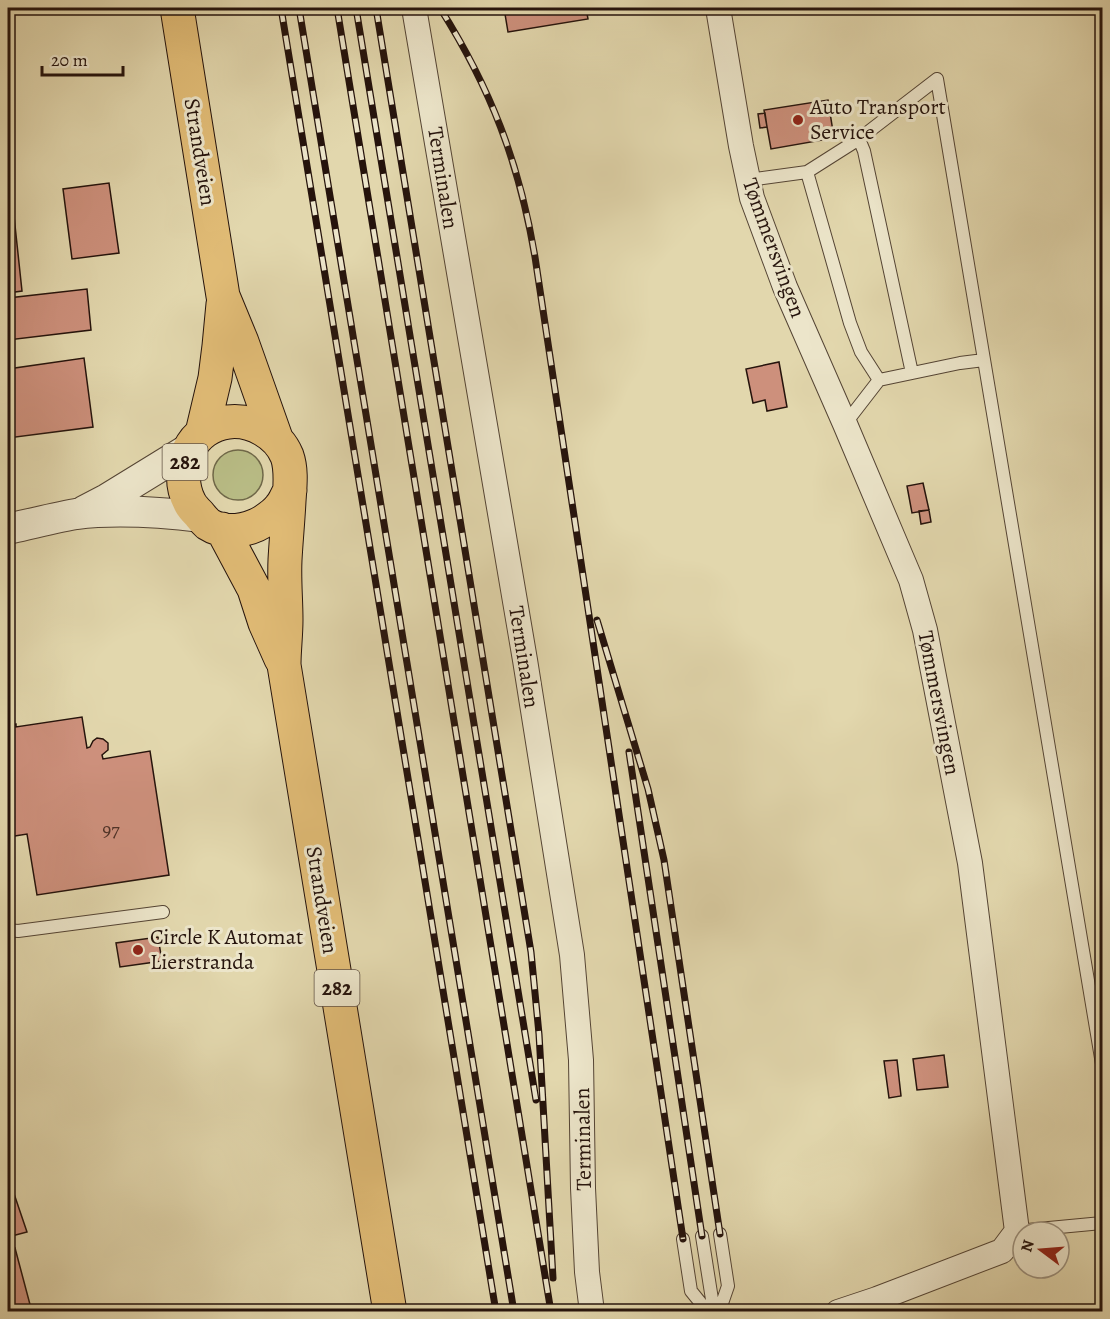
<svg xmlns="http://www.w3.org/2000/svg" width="1110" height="1319" viewBox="0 0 1110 1319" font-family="Alegreya,serif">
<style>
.green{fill:#b9bd86;stroke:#6f6849;stroke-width:1.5}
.building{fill:#cd907c;stroke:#25130c;stroke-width:1.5}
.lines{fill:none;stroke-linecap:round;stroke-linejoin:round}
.service-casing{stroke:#544434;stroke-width:14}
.minor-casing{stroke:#544434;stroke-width:26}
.tertiary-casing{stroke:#544434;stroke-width:32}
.primary-casing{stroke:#25130c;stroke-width:35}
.service{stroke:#ece5ca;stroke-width:12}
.minor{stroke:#ece5ca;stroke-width:24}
.tertiary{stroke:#ece5ca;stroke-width:30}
.primary{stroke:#e1bc76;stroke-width:33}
.rail-casing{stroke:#25130c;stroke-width:7}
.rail{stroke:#ece5ca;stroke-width:4.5;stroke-dasharray:14;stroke-linecap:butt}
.poi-dot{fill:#8f2418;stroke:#ece5ca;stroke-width:2}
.labels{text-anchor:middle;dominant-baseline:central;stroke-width:6;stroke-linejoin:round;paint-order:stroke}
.number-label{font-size:20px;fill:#4f3228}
.shield{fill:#ece5ca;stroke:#615245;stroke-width:1.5}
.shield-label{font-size:21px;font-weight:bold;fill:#25130c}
.poi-label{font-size:22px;fill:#25130c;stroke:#ece5ca;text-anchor:start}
.street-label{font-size:22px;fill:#25130c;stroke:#ece5ca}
</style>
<rect width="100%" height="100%" fill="#e2d7ad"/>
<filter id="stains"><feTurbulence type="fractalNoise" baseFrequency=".00333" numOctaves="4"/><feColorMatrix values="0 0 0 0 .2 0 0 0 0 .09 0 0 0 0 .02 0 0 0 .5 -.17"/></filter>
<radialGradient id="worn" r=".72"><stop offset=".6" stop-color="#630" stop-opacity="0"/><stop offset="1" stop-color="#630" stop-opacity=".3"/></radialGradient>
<path class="green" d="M213 475a25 25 0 1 1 50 0a25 25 0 1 1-50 0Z"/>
<path class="building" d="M504 8H586L588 19 508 32Z
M828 100 834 138 771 149 764 110Z
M765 113 767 127 760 128 758 114Z
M8 160 22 291 8 293Z
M109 183 119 253 72 259 63 189Z
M87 289 91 330 8 340V298Z
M84 358 93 427 8 438V369Z
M779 362 787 407 767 411 765 400 753 403 746 369Z
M923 483 929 510 912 513 907 486Z
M929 510 931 522 921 524 919 511Z
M82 717 87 748 90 747 93 741 97 738 103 739 108 743V750L102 755 103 759 150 751 169 875 37 895 27 834 8 837V725L16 724V727Z
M158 937 162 961 120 967 116 943Z
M944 1055 948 1087 917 1090 913 1059Z
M897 1060 901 1096 889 1098 884 1061Z
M8 1176 27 1232 8 1237Z
M15 1248 32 1312H8V1250Z"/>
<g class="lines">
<g class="service-casing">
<path id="service" d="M859 139 864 151 912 373
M807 172 850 323 861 352 879 380
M748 180 807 172 859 139 937 79 1102 1064
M845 424 879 380 960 363 984 360
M8 930 18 931 163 912
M1017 1231 1102 1223
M702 1236 714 1312
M683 1239 691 1291 708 1312
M719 1312 728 1286 720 1234"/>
</g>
<g class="minor-casing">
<path id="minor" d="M414 8 525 660 572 955 581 1060 583 1188 587 1272 592 1312
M718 8 741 146 752 198 785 287 845 424 911 580 925 630 970 863 1017 1231 1002 1251 877 1299 838 1312"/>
</g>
<g class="tertiary-casing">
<path id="tertiary" d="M84 511 107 499 190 448
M8 529C30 524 53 518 76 514 117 509 160 512 202 517"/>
</g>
<g class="primary-casing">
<path id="primary" d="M177 8 223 296 242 342 276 438
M202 433 215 378 219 346 223 304
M290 490C287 495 285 501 281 506 277 512 270 517 264 521 248 531 225 535 208 524 205 521 201 517 199 514 196 511 192 507 190 503 181 487 182 466 189 450 196 435 211 424 228 422 252 419 278 434 287 456 292 470 290 486 289 501 288 521 286 541 285 560 284 580 286 600 286 620 286 635 284 650 284 665L390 1312
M222 529 254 589 265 623 281 659"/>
</g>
<use href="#service" class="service"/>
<use href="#minor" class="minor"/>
<use href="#tertiary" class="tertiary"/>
<use href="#primary" class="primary"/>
<g class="rail-casing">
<path id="rail" d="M281 8 496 1312
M299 8 514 1312
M337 8 551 1312
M356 8 536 1100
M376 8 531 952 539 1034 553 1278
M440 8C491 89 519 162 535 257L683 1239
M597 620 648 789 664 860 720 1234
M629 752 702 1236"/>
</g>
<use href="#rail" class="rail"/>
</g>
<g class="poi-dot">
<circle cx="798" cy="120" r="6"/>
<circle cx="138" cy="950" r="6"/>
</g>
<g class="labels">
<g class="number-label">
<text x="111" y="829">97</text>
</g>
<g class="shield">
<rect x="162.5" y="444" width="45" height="36" rx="4.5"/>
<rect x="314.5" y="970" width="45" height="36" rx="4.5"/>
</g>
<g class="shield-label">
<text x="185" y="462">282</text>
<text x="337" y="988">282</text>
</g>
<g class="poi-label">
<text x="810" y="107">Auto Transport<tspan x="810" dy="25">Service</tspan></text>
<text x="150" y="937">Circle K Automat<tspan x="150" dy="25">Lierstranda</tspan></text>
</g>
<g class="street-label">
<text transform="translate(200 152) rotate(81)">Strandveien</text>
<text transform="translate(443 178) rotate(81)">Terminalen</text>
<text transform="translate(774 248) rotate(70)">Tømmersvingen</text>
<text transform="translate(524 657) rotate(81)">Terminalen</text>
<text transform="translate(939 703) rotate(79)">Tømmersvingen</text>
<text transform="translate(322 900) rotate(81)">Strandveien</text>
<text transform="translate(583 1139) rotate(-91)">Terminalen</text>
</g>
</g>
<rect width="1110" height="1319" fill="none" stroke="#e2d7ad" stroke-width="30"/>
<rect x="9" y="9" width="1092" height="1301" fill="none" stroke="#25130c" stroke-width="3"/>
<rect x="15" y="15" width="1080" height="1289" fill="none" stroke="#25130c" stroke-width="1.5"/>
<g transform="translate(1041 1250) rotate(286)"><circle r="28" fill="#ece5ca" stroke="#9c917e" stroke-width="1.5"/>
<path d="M0-4.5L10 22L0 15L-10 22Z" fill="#8f2418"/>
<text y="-9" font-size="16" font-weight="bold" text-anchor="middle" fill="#25130c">N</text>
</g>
<path d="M42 66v9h81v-9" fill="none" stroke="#25130c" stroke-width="3"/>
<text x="51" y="66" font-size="18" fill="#25130c" stroke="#ece5ca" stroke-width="4.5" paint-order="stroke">20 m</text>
<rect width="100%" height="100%" filter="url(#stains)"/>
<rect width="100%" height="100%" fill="url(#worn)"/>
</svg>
